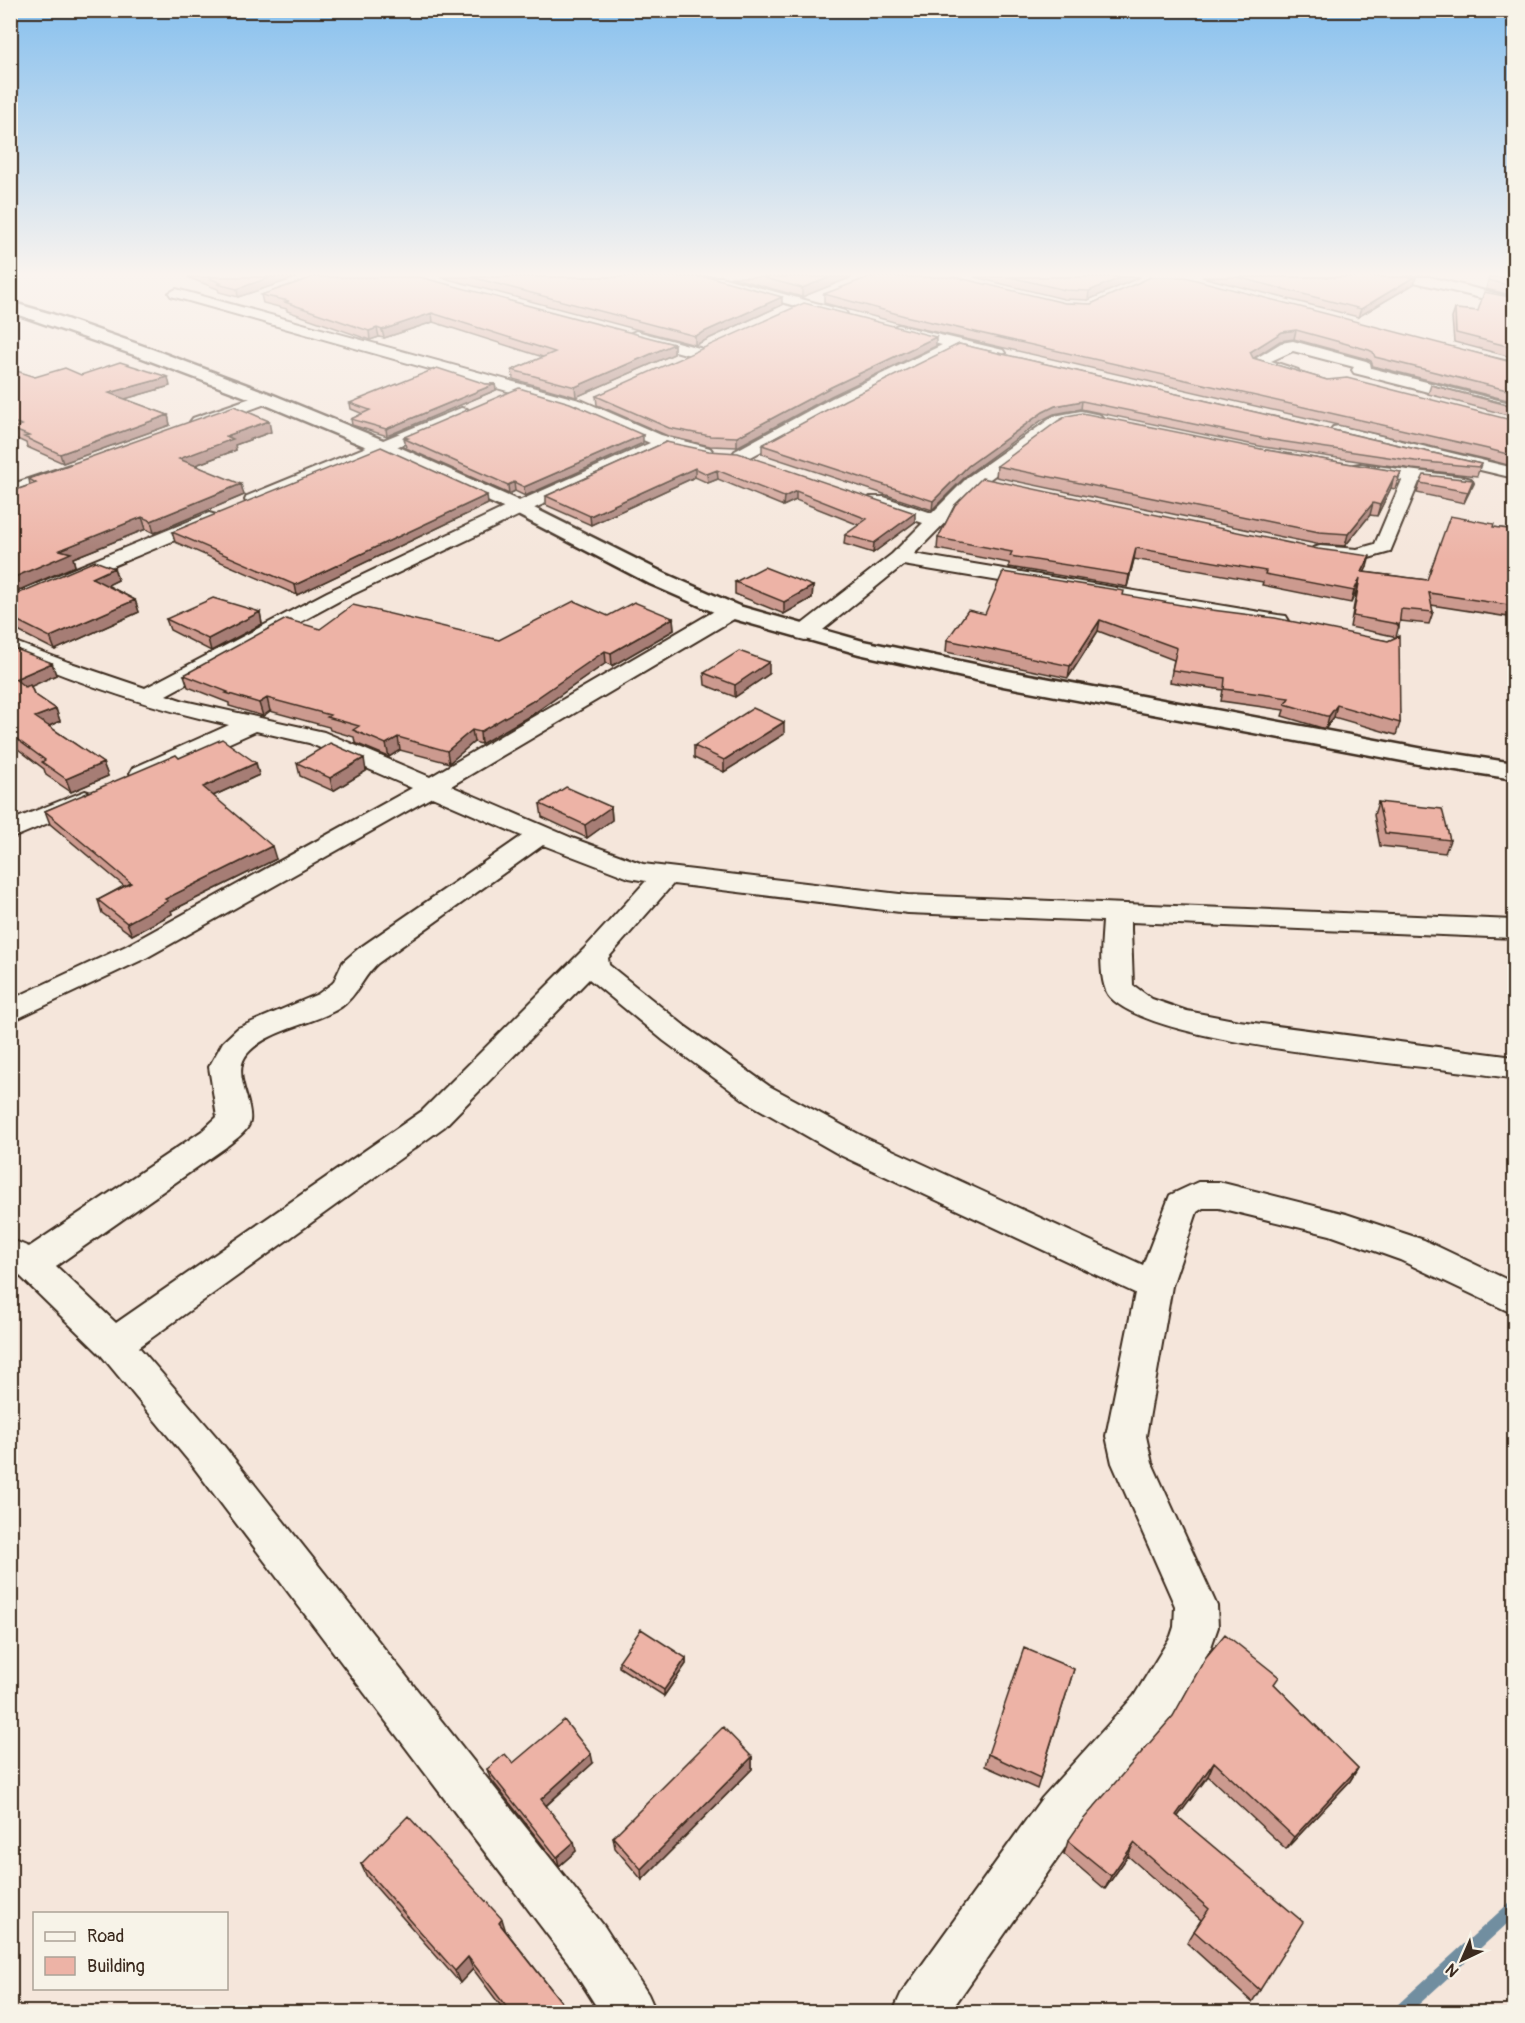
<svg xmlns="http://www.w3.org/2000/svg" width="1525" height="2023" viewBox="0 0 1525 2023" font-family="Pangolin,sans-serif">
<style>
.lines{fill:none;stroke-linecap:round;stroke-linejoin:round}
.stream{stroke:#718ea0;stroke-width:14}
.street-casing{stroke:#3b2a1e;stroke-width:4}
.secondary-casing{stroke:#3b2a1e;stroke-width:5}
.street{fill:#f7f3e8;fill-rule:evenodd}
.secondary{fill:#f7f3e8;fill-rule:evenodd}
.wall{fill:#cc9a8f;stroke:#3b2a1e;stroke-width:1.5}
.shaded-wall{fill:#a67d74;stroke:#3b2a1e;stroke-width:1.5}
.building{fill:#edb3a6;stroke:#3b2a1e;stroke-width:1.5}
</style>
<rect width="100%" height="100%" fill="#f5e6db"/>
<filter id="ink" filterUnits="userSpaceOnUse"><feTurbulence type="fractalNoise" baseFrequency=".0167" numOctaves="2"/><feDisplacementMap in="SourceGraphic" scale="12" xChannelSelector="R" yChannelSelector="G"/><feConvolveMatrix kernelMatrix="1 2 1 2 8 2 1 2 1" color-interpolation-filters="sRGB"/></filter>
<g filter="url(#ink)">
<g class="lines">
<path class="stream" d="M1400 2012 1514 1908"/>
<g class="street-casing">
<path id="street" d="M698 277H721L845 311 847 314 840 318 700 280Z
M1404 277H1429L1514 298V306L1406 280Z
M176 289 583 401 661 435 710 448 713 452 710 456 704 457 667 448 526 512 341 600 166 695 184 701 324 732 430 777 723 606 731 605 739 606 742 611 739 616 451 786 572 838 643 864 908 895 1514 920V938L1131 922V930L1133 985 1152 999 1187 1011 1239 1021 1514 1057V1079C1433 1064 1158 1049 1110 997 1097 983 1102 939 1103 921L908 913 673 884 608 958 609 965 686 1027 769 1086 864 1137 1143 1265 1170 1195 1198 1182H1219L1346 1214 1424 1240 1514 1283V1314L1400 1260 1330 1235 1219 1208H1203L1197 1212 1172 1286 1146 1436 1152 1463 1217 1606 1218 1627 1211 1647 1166 1728 1076 1832 950 2012H893L901 1994 1042 1798 1134 1696 1171 1636 1174 1627 1175 1606 1112 1463 1106 1436 1135 1293 840 1155 747 1102 664 1041 589 979 444 1127 139 1347 220 1441 604 1926 648 1994 656 2012H600L568 1962 192 1465 101 1355 18 1274 10 1270V1239L29 1247 202 1131 217 1117 209 1067 223 1042 238 1028 318 994 333 983 343 962 358 949 522 836 432 797 146 958 10 1022V1000L126 946 412 788 309 743 256 731 151 778 142 780 133 778 130 773 133 768 229 725C154 709 81 684 10 654V640L68 662 145 688 327 592 512 504 650 443 571 409 171 296 169 293ZM543 845 629 878 646 881 584 949 422 1111 116 1323 56 1266 226 1147C233 1141 249 1131 250 1121 253 1100 231 1074 247 1054 268 1029 314 1025 341 1007 358 995 363 976 378 963Z
M898 325 1003 350 1005 353 997 358 959 349 844 406 747 459H735L732 455 735 451 832 398 942 345 893 333 890 330 893 327Z
M636 331 703 349 705 352 697 357 631 339 628 336 631 333Z
M1293 341 1366 361 1370 363 1371 368 1514 404V414L1354 373 1352 370 1354 367 1293 351 1271 361 1298 370 1300 373 1298 376 1292 378 1252 365 1250 362 1281 343Z
M265 393 273 398 271 402 205 426H193L190 422 193 418Z
M461 408 467 409 469 413 467 417 261 504H247L245 500 247 496Z
M1081 411 1100 415 1103 419 1100 423 1094 424 1081 421 1065 424 983 484 914 554 1278 615 1286 616 1289 621 1286 626 1278 627 903 565 813 638 805 640 797 638 794 633 797 628 892 554 923 523 870 505 868 501 870 497H884L932 513 969 476 1054 416Z
M1339 426 1514 468V478L1333 435 1330 431 1333 427Z
M1360 464 1464 477 1471 479 1473 483 1471 487 1464 489 1419 482 1390 552 1358 561 1313 556 1310 552 1313 548 1320 546 1357 549 1375 544 1402 480 1354 473 1351 469 1354 465Z
M70 465 76 466 79 470 76 474 10 497V485Z
M209 513 216 515 219 519 216 523 10 609V595Z
M85 791 94 794 98 799 94 804 10 839V821Z"/>
</g>
<g class="secondary-casing">
<path id="secondary" d="M10 302 52 314 152 349 271 394 388 442 526 504 666 574 739 606 863 641 1003 670 1424 749 1514 763V779L1424 765 1003 686 859 654 723 616 650 584 512 512 374 450 259 402 140 357 10 312Z"/>
</g>
<use href="#street" class="street"/>
<use href="#secondary" class="secondary"/>
</g>
<path class="wall" d="M187 277H298L238 297 219 292 218 289Z
M314 277 674 344V354L576 397 513 379 512 370 543 357 433 322 384 338 379 337 370 340 287 311V309L263 303 261 295Z
M440 277H711L782 305 695 345Z
M730 277H852L802 297Z
M974 277H1140L1088 300 1064 299Z
M1151 277 1515 362V402L1373 366 1371 361 1367 359 1294 339 1280 341 1253 358 1327 380 1515 421V467L1485 459 905 325 824 303V294L1091 304Z
M1202 277H1416L1414 284 1358 317Z
M1489 277H1515V296L1486 289Z
M1515 298V358L1454 342 1452 318 1455 309 1478 311Z
M959 344 1481 464 1477 476 1412 469 1264 447 1081 409 1054 414 1042 420 968 474 932 510 762 454V445Z
M936 346 831 396 737 447 710 446 670 437 597 405 596 396Z
M10 369 35 377 81 375 170 386 124 399 168 415 170 425 63 463 27 447 26 443 15 438 13 430 10 429Z
M486 384H495L496 390 387 436 352 425 351 419 363 414 351 409 350 403Z
M1431 385 1515 406V417L1428 394Z
M271 432 235 445 236 450 196 465 244 495 154 533 146 529 73 558 75 566 10 594V492L30 485 29 479Z
M404 437 643 443 525 496 515 491 509 494 406 448Z
M666 442 915 522 873 553 844 544 845 535 859 525 796 500 783 506 718 479 708 483 695 477 591 525 546 505V496Z
M1266 450 1401 472 1395 489 1391 488 1377 516 1370 515 1345 546 1316 544 996 477 997 466Z
M1473 480 1464 503 1417 493 1420 483Z
M488 504 297 595 175 542 172 532Z
M955 505 1367 567 1364 572 1427 580 1493 527 1515 530V618L1431 605 1433 612 1429 624 1400 621 1396 637 1400 723 1396 735 1334 717 1326 728H1322L1282 716 1284 710 1221 701 1223 690 1170 682 1174 660 1098 631 1068 678 946 652 947 640 985 614 1124 596 1388 641 1395 638 1393 636 1350 627 1357 589 1351 603 1262 585 1263 582 1134 559 1127 587 1009 567V563L937 549 938 538Z
M114 568 118 580 107 585 135 600 139 612 55 650 10 627V597Z
M735 582 813 586 812 598 784 614 735 594Z
M260 612 262 624 211 651 170 630 166 619Z
M608 616 673 618 674 630 612 666 606 663 533 714 481 744 474 742 449 763 400 750 389 757 355 743 354 737 330 730 329 727 270 711 263 716 229 706V703L188 687 184 675 320 629 499 640Z
M10 651 52 663 56 675 31 686 34 694 56 709 60 721 49 726 103 763 108 776 71 792 46 775 44 769 10 743Z
M704 673 769 674 735 697 705 685Z
M784 734 724 772 694 758V746Z
M179 758 256 763 259 775 213 796 276 859 171 911 172 914 132 935 102 913 98 900 124 886 50 824 45 811Z
M297 763 366 771 333 791 300 776Z
M1378 802 1450 840 1445 853 1380 846 1374 815Z
M540 804 611 807 612 820 587 838 542 817Z
M686 1658V1664L664 1696 619 1667V1661Z
M1074 1669 1037 1789 985 1766 988 1754Z
M1275 1685 1358 1768 1350 1781 1286 1849 1208 1776 1178 1816 1260 1990 1252 2002 1187 1943 1201 1920 1128 1856 1105 1889 1064 1854 1068 1841Z
M752 1757V1769L642 1880 615 1848 613 1837Z
M513 1763H593L546 1806 576 1851 559 1866 490 1778 487 1769Z
M361 1864 506 1931 570 2013H506L473 1969 460 1983 367 1877Z"/>
<path class="shaded-wall" d="M271 277H298L238 297 237 289Z
M831 277H852L802 297V288Z
M1122 277H1140L1088 300 1089 291Z
M1414 277H1416L1414 284 1358 317 1361 309Z
M782 297V305L695 345V336Z
M432 313 433 322 384 338 382 330Z
M377 328 379 337 370 340 369 331Z
M1296 330 1294 339 1280 341 1248 362 1250 352 1282 332Z
M936 337V346L831 396 737 447V437L831 387Z
M674 344V354L576 397 575 387Z
M168 377 170 386 111 403 109 393Z
M495 384 496 390 387 436 386 429Z
M1082 401 1081 409 1054 414 1042 420 968 474 932 510 933 501 968 466 1043 412 1055 406Z
M168 415 170 425 63 463 60 454Z
M269 421 271 432 235 445 236 450 182 470 179 459 226 436Z
M643 435V443L525 496 524 487Z
M695 468V477L591 525 590 516Z
M717 470 718 479 708 483 707 474Z
M1394 477 1391 488 1377 516 1380 505Z
M1473 480 1470 491 1464 503 1468 492Z
M514 482 515 491 509 494 508 485Z
M241 484 244 495 154 533 151 521Z
M796 491V500L783 506 784 497Z
M487 495 488 504 297 595 295 585Z
M1373 503 1370 515 1345 546 1348 534Z
M915 513V522L873 553 874 543Z
M142 517 146 529 73 558 75 566 10 594V579L60 550Z
M1136 548 1134 559 1127 587 1129 575Z
M1370 556 1367 567 1359 583 1362 572Z
M114 568 118 580 96 591 92 578Z
M1360 578 1357 589 1351 603 1354 591Z
M813 586 812 598 784 614V602Z
M135 600 139 612 55 650 50 637Z
M260 612 262 624 211 651 208 639Z
M673 618 674 630 612 666 611 653Z
M1100 620 1098 631 1068 678 1070 666Z
M605 651 606 663 533 714 481 744 480 732Z
M769 662V674L735 697V685Z
M52 663 56 675 19 692 15 679Z
M267 698 270 711 263 716 259 703Z
M1337 705 1334 717 1326 728 1329 716Z
M56 709 60 721 40 730 35 717Z
M784 722V734L724 772V760Z
M472 730 474 742 449 763 447 751Z
M398 737 400 750 389 757 386 744Z
M364 758 366 771 333 791 330 778Z
M103 763 108 776 71 792 66 779Z
M256 763 259 775 206 799 203 787Z
M611 807 612 820 587 838 585 825Z
M272 846 276 859 171 911 172 914 132 935 127 923 165 899Z
M686 1658V1664L664 1696V1690Z
M591 1754 593 1763 543 1808 541 1799Z
M752 1757V1769L642 1880 641 1869Z
M1214 1762 1208 1776 1170 1827 1176 1815Z
M1358 1768 1350 1781 1286 1849 1294 1837Z
M574 1842 576 1851 559 1866 557 1857Z
M1134 1843 1128 1856 1105 1889 1111 1876Z
M502 1919 506 1932 499 1923Z
M468 1957 473 1969 460 1983 455 1971Z"/>
<path class="building" d="M207 277H271L237 289 217 284 221 283Z
M314 277H420L674 344 575 387 512 370 555 352 432 313 382 330 377 328 369 331 285 302 289 301 261 295Z
M471 277H711L782 297 695 336Z
M761 277H831L802 288Z
M869 277H955L1065 303 1091 304 1151 277H1185L1515 363V392L1375 357 1373 352 1369 350 1296 330 1282 332 1250 352 1253 358 1327 380 1347 378 1515 421V456L1488 449 905 316 824 294Z
M1010 277H1122L1089 291 1065 290Z
M1237 277H1414L1361 309Z
M1489 277H1515V287L1488 280Z
M1484 292 1515 298V348L1456 333 1455 309 1478 311Z
M804 303 936 337 831 387 737 437 710 436 669 428 596 396Z
M959 344 1481 464 1479 467 1415 461 1266 439 1082 401 1055 406 1043 412 968 466 933 501 762 445 845 400Z
M120 362 168 377 109 393 168 415 60 454 24 437 29 436 12 429 22 425 10 421V369L35 377 65 368 81 375Z
M437 368 486 384H495L386 429 351 419 370 410 350 403Z
M1431 385 1515 406V407Z
M519 388 570 403 643 435 524 487 514 482 508 485 405 439 408 438 404 437Z
M234 406 269 421 226 436 233 439 179 459 241 484 151 521 142 517 60 550 71 553 10 579V492L36 483 29 479Z
M1082 413 1266 450 1401 472 1398 478 1394 477 1380 505 1373 503 1348 534 1319 532 997 466 1058 421 1067 416Z
M666 442 709 451 738 453 915 513 874 543 845 535 867 519 796 491 784 497 717 470 707 474 695 468 590 516 546 496Z
M381 447 487 495 295 585 172 532Z
M1424 475 1473 480 1468 492 1420 483Z
M982 478 1318 549 1370 556 1362 572 1427 580 1450 516 1494 524 1493 527 1515 530V606L1429 593 1433 612 1401 609 1399 627 1397 624 1353 616 1360 578 1354 591 1265 574 1266 571 1136 548 1129 575 1010 556 1012 552 938 538 955 505Z
M95 561 114 568 92 578 135 600 50 637 10 617V597Z
M764 567 813 586 784 602 735 582Z
M1003 572 1124 591 1123 595 1204 609 1275 618 1388 641 1399 636 1400 723 1337 705 1329 716H1326L1285 704 1289 698 1224 689 1225 678 1172 670 1177 648 1100 620 1070 666 947 640 968 610 985 614Z
M213 598 260 612 208 639 166 619Z
M574 601 608 616 634 602 673 618 611 653 605 651 531 702 480 732 472 730 447 751 398 737 386 744 353 730 359 726 327 717 330 715 267 698 259 703 226 693 228 692 184 675 286 619 320 629 353 605 499 640Z
M16 649 52 663 15 679 25 687 30 685 34 694 56 709 35 717 103 763 66 779 42 762 45 760 10 734V651Z
M739 651 769 662 735 685 704 673Z
M753 708 784 722 724 760 694 746Z
M222 739 256 763 203 787 272 846 165 899 168 901 127 923 98 900 131 883 45 811 176 755 179 758Z
M330 743 364 758 330 778 297 763Z
M566 787 611 807 585 825 540 804Z
M1378 802 1442 809 1450 840 1385 833Z
M641 1629 686 1658 664 1690 619 1661Z
M1225 1634 1279 1677 1274 1684 1358 1768 1294 1837 1214 1762 1176 1815 1303 1922 1260 1990 1194 1931 1209 1909 1134 1843 1111 1876 1068 1841 1082 1821 1173 1716 1206 1657Z
M1024 1648 1074 1669 1040 1778 988 1754Z
M564 1720 591 1754 541 1799 574 1842 557 1857 487 1769 505 1754 513 1763Z
M723 1727 752 1757 641 1869 613 1837Z
M408 1816 502 1919 499 1923 570 2013H511L468 1957 455 1971 361 1864Z"/>
</g>
<linearGradient id="sky" x2="0" y2="1"><stop stop-color="#87c0ee"/><stop offset="0.49" stop-color="#faf4ef"/><stop offset="1" stop-color="#faf4ef" stop-opacity="0"/></linearGradient>
<rect width="1525" height="560" fill="url(#sky)"/>
<rect width="1525" height="2023" fill="none" stroke="#f7f3e8" stroke-width="36"/>
<rect x="18" y="18" width="1489" height="1987" fill="none" stroke="#3b2a1e" stroke-width="2" filter="url(#ink)"/>
<rect x="33" y="1912" width="195" height="78" fill="#f7f3e8" stroke="#aca397" stroke-width="1.5"/>
<rect x="45" y="1932" width="30" height="9" fill="#f7f3e8" stroke="#aca397" stroke-width="1.5"/>
<text x="87" y="1942" font-size="18" fill="#3b2a1e">Road</text>
<rect x="45" y="1957" width="30" height="18" fill="#edb3a6" stroke="#aca397" stroke-width="1.5"/>
<text x="87" y="1972" font-size="18" fill="#3b2a1e">Building</text>
<g transform="translate(1462 1960) rotate(224)" stroke="#f7f3e8" stroke-width="4.5" paint-order="stroke">
<path d="M0-4.5L10 22L0 15L-10 22Z" fill="#3b2a1e"/>
<text y="-9" font-size="16" font-weight="bold" text-anchor="middle" fill="#3b2a1e">N</text>
</g>
</svg>
